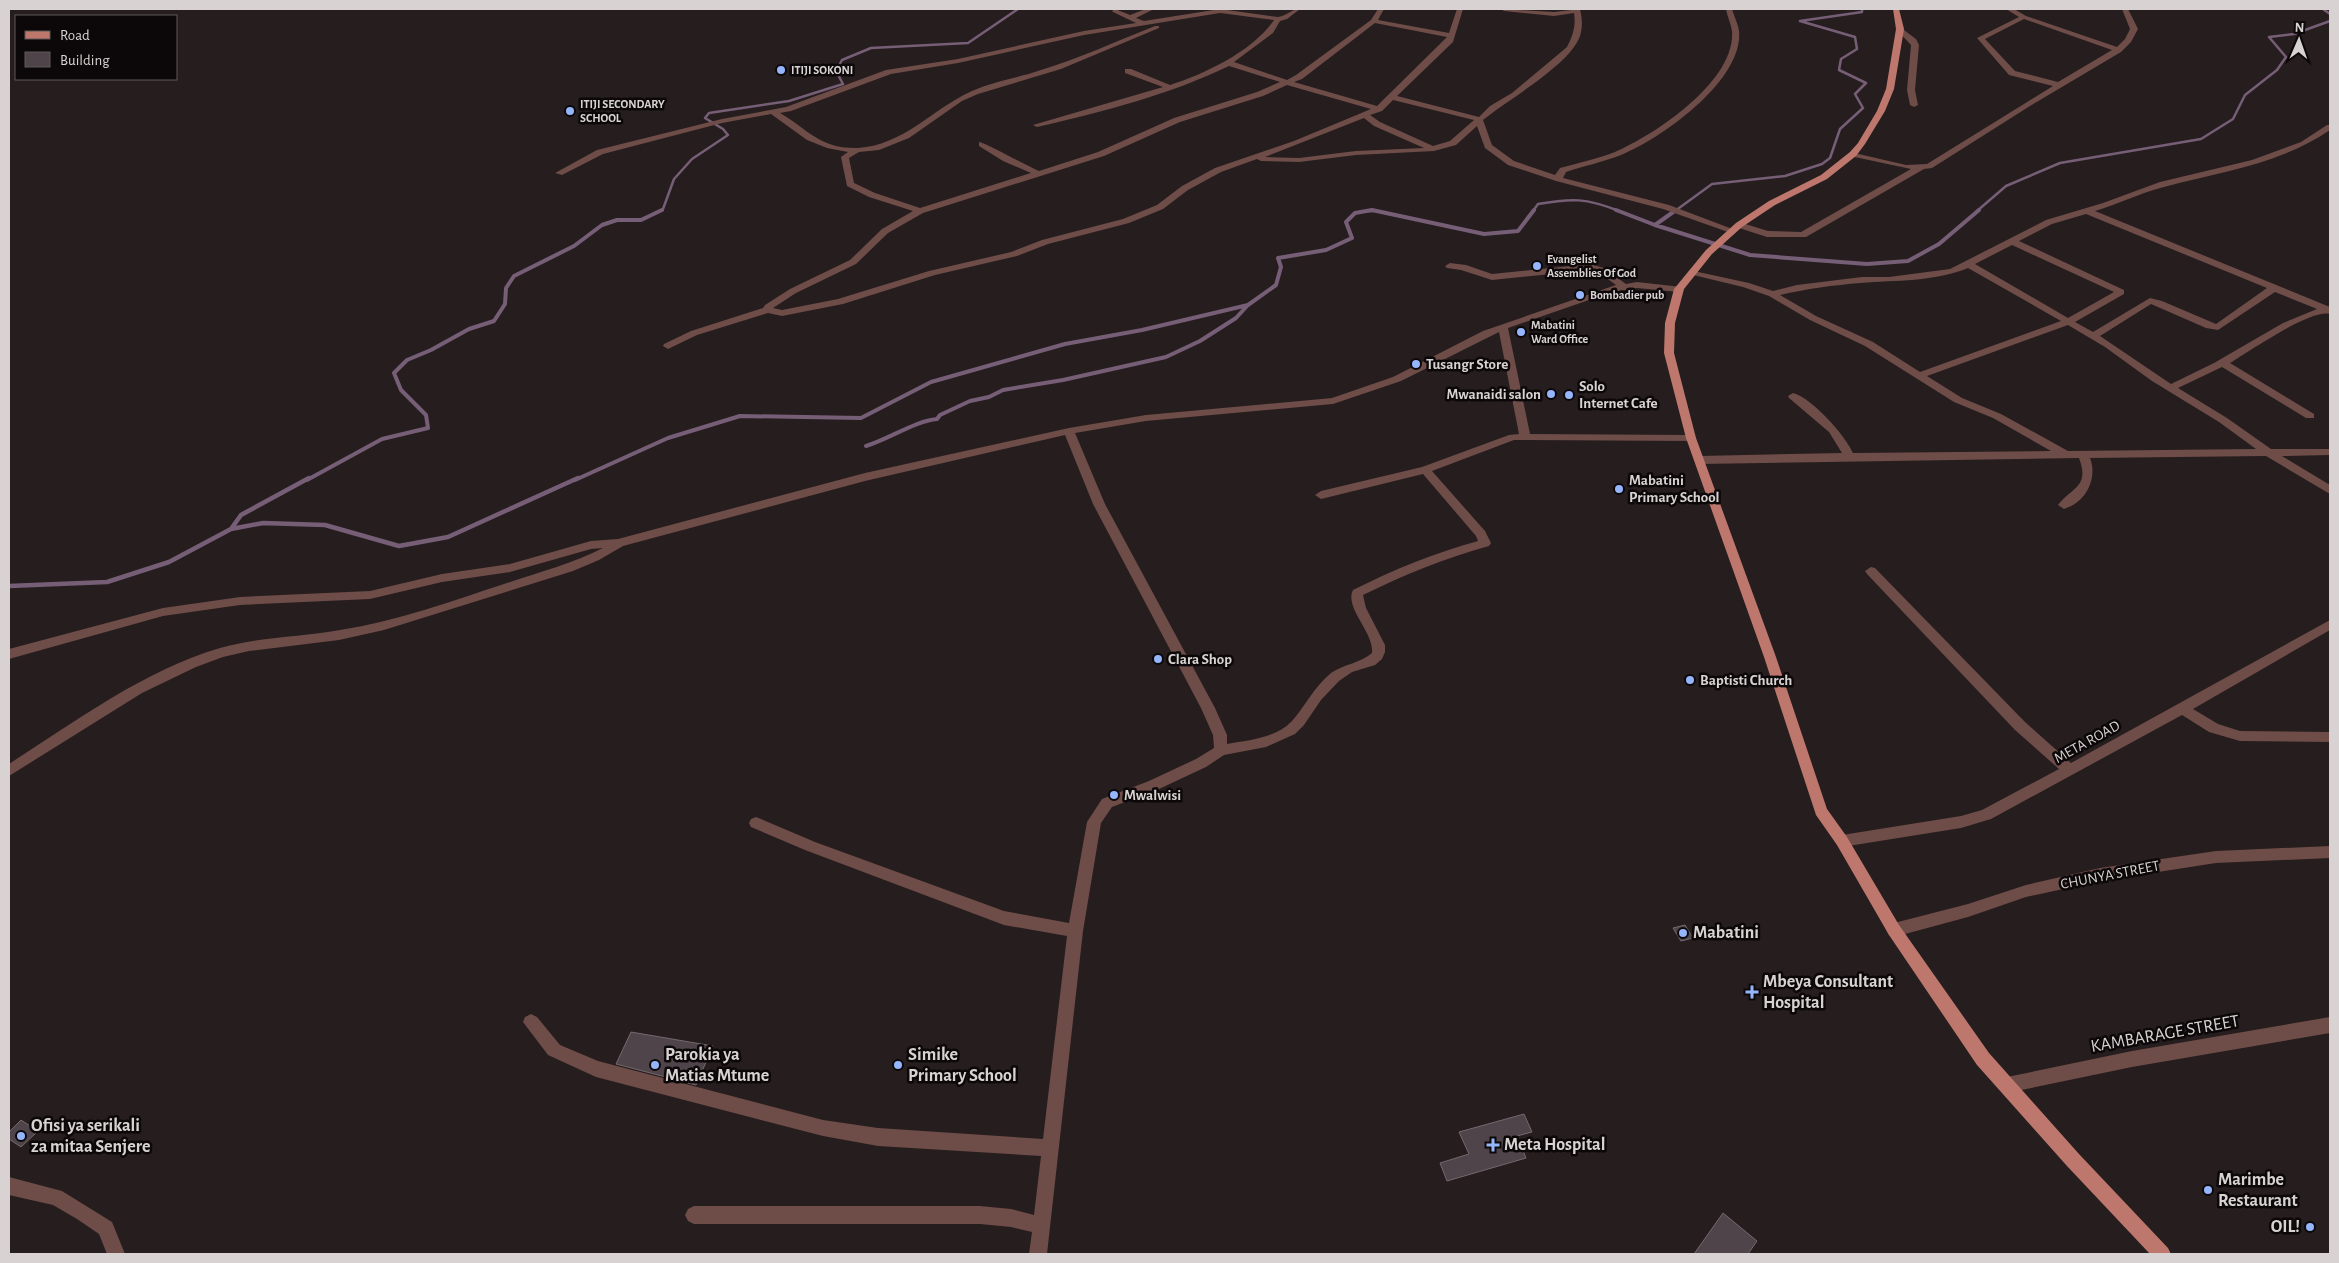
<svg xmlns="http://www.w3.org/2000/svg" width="2339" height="1263" viewBox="0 0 2339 1263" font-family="'Alegreya Sans',sans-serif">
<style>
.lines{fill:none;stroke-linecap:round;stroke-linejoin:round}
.stream-far2{stroke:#765e76;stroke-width:2.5}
.stream-far1{stroke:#765e76;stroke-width:4}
.stream{stroke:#765e76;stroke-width:4.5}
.building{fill:#4e4449;stroke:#74696e}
.minor{fill:#6e4c47;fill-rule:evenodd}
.major{fill:#bd776d;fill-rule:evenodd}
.poi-dot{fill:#95b6fd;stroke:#0c0809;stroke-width:2}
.labels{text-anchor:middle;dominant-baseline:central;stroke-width:5;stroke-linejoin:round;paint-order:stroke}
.far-poi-label{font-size:12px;font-weight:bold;fill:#d8d2d2;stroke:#0c0809;text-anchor:start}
.poi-label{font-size:15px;font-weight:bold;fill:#d8d2d2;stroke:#0c0809;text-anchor:start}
.street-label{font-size:15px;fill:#d8d2d2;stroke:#0c0809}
.near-poi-label{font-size:18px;font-weight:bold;fill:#d8d2d2;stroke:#0c0809;text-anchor:start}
.near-street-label{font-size:18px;fill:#d8d2d2;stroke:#0c0809}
</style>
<rect width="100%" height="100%" fill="#261d1e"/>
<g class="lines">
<path class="stream-far2" d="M2323 9 2330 14
M659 211 663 209 674 179 692 159 728 135 723 129 705 118 709 113 789 101 843 84 836 71 842 60 871 48 968 43 1018 9
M1367 211H1376
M1533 211 1538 204C1572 198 1586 198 1619 211
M1675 211 1712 184 1785 176 1822 164 1830 158 1840 129 1863 108 1855 94 1866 83 1839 70 1841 59 1857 49 1855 37 1800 21 1862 12V9
M1977 211 2006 186 2060 163 2201 139 2233 119 2245 95 2277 70 2286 57 2269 37 2294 34 2330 21"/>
<path class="stream-far1" d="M1616 210 1655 225 1750 255 1867 264 1908 261 1939 244 1979 210
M1655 225 1676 210
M866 446C889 439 915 421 937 419L940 415 970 401 989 397 1003 390 1063 380 1166 357 1200 341 1236 318 1247 306
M307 480 382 439 428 428 426 415 401 390 394 373 407 360 431 350 469 329 494 321 505 304 506 288 514 276 574 246 602 225 617 220H641L662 210
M575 480 668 438 740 416 861 418 931 382 1065 344 1142 330 1248 305 1276 285 1281 267 1278 258 1326 250 1352 238 1346 222 1355 213 1372 210 1484 234 1518 231 1534 210"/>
<path class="stream" d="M231 529 241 515 309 478
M9 586 107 582 169 562 231 529 263 523 325 525 399 546 448 537 578 478"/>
</g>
<path class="building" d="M1685 925 1693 938 1681 941 1673 928Z
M631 1032 713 1046 696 1085 616 1064Z
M1524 1114 1532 1132 1517 1136 1526 1158 1447 1181 1440 1163 1469 1154 1459 1132Z
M21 1120 38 1131 21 1147 9 1139V1132Z
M1723 1213 1757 1241 1748 1254H1694Z"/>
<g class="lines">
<path class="minor" d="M1115 9 1130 15 1146 9H1154L1136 18 1144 21 1220 9 1278 17C1287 16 1291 9 1300 9L1287 19 1280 21 1273 33 1234 62 1287 80 1296 75 1371 20 1378 9H1384L1378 20 1449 33 1457 9H1463L1453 42 1397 96 1479 117 1490 106 1512 93 1567 47C1573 35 1576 26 1574 13L1554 16 1504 11 1501 9 1554 12 1580 9C1582 18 1583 26 1580 36 1570 65 1507 100 1483 120L1492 145 1514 161 1555 175 1560 168C1578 163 1597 159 1615 152 1655 135 1736 81 1732 31 1731 24 1727 16 1726 9H1732C1734 16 1738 24 1739 31 1744 80 1661 139 1621 155 1603 162 1584 166 1566 172L1563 178 1669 205 1735 230 1728 232 1663 209 1556 181 1508 165 1485 148 1477 126 1456 145 1434 151 1356 155 1299 162 1261 161 1257 159 1221 172 1188 190 1163 209 1129 223 1048 244 1017 256 935 275 843 304 782 316 768 313 697 335 668 349 663 346 664 344 691 331 763 308 765 305 790 289 850 260 882 229 913 211 869 197 847 186 841 157 848 152 827 148 807 140 771 114 722 123 603 154 562 175 555 173 597 150 722 119 786 107 886 70 958 59 1084 31 1136 23 1113 12 1112 11ZM1220 13 1274 20C1253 51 1205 74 1170 85L1131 69H1125V73L1163 87 1033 125 1037 127C1102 112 1169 95 1229 66L1280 82 1257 92 1174 118 1098 152 1039 171C1029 167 984 142 979 142V146L1003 161 1031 173 920 208 875 193 854 183 849 158 859 152 879 150 909 138 962 101 978 94 1061 69 1159 28V26H1155C1117 41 1080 58 1041 70 1018 78 994 81 972 91 932 109 904 145 858 148 819 149 808 129 780 113L791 111 891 74 958 63 1084 35ZM1375 23 1447 37 1377 106 1294 82 1302 79ZM1287 85 1371 109 1294 141 1215 168 1182 186 1157 205 1123 219 1042 240 1011 252 929 271 838 299 782 310 773 308 796 293 856 264 888 233 923 213 1104 156 1180 122 1263 96ZM1393 100 1474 120 1450 141 1433 146 1380 122 1370 115 1382 111ZM1364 118 1374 126 1424 148 1356 151 1299 158 1265 157Z
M2006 9H2014L2026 16 2117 47 2125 39 2130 29 2122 9H2128L2138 29 2131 42 2121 52 2030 106 1932 168 1924 169 1806 237H1767L1736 227V223L1739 222 1768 231 1801 232 1911 169 1850 156V152L1906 165 1927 164 2053 86 2009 75 1977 38 2019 17ZM2024 19 2112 50 2058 82 2015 71 1985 39Z
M1900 27 1916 39 1919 45 1915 90 1918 105 1914 107 1910 105 1907 90 1911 45 1896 29Z
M2327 125H2330V130C2278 165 2223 171 2164 187 2140 193 2118 204 2095 211L2330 307V314C2310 309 2250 351 2230 363L2314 414V418H2306L2222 367 2178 388 2227 418 2271 449H2330V455L2282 456 2330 485V494L2266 456 2090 458C2098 478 2086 503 2064 509L2058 505C2072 487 2090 487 2079 458L1699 464 1694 460 1699 456 1842 453 1829 432 1789 398 1788 396 1793 393C1812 398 1845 435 1853 453L2051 451 1993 418 1954 402 1865 346 1810 320 1769 296 1743 287 1689 274V270L1749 283 1773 291 1797 285 1862 277H1889L1950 269 2046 220 2103 203 2160 182 2252 160 2301 142ZM2086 214 2267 288 2216 324 2162 301 2150 298 2093 332 2075 322 2124 294V290L2019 241 2052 224ZM2012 245 2114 292 2068 318 1975 264ZM1968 268 2061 321 1920 372 1873 342 1816 316 1780 295C1806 289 1834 285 1861 283 1896 280 1934 282 1968 268ZM2275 292 2317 309 2283 323 2214 363 2171 384 2100 336 2151 304 2206 328 2218 330ZM2068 325 2105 347 2152 381 2219 422 2256 449 2068 451 2001 414 1962 398 1927 376Z
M1450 263 1466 265 1492 274 1590 264 1604 268 1626 284 1637 282 1682 287 1684 289 1679 292 1637 288 1612 292 1508 328 1530 434 1691 435 1696 438 1691 441 1514 440 1432 471 1485 531 1491 543 1489 546C1445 558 1404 575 1363 595L1366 608 1385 645V652L1382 659 1375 665 1352 672 1339 681 1321 700 1304 725 1295 734 1266 747 1224 755 1206 767 1159 789 1112 807 1101 823 1083 931 1047 1254H1029L1032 1232 1011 1227 980 1224H694L688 1221 685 1215 688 1209 694 1206H980L1011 1209 1034 1215 1041 1156 878 1146 823 1136 596 1077 548 1055 523 1022 525 1017 531 1014 537 1017 560 1045 598 1061 823 1120 878 1128 1043 1139 1067 936 1004 925 805 850 751 827 749 823 751 819 756 817 761 819 815 842 1004 911 1069 923 1087 822 1102 799 1149 781 1196 759 1214 748 1213 735 1201 708 1093 504 1065 435 865 481 623 546 599 560 573 571 384 630 339 640 249 651 223 657 196 667 142 693 9 776V764C76 721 143 671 220 648 259 637 300 637 340 630 397 621 452 601 507 583 539 572 572 564 603 548L591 549 510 572 442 582 370 599 240 605 163 616 9 659V649L163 608 240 597 370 591 442 574 510 564 591 541 618 539 865 473 1069 428 1146 415 1332 398 1393 377 1483 331 1616 285 1598 272 1590 270 1492 280 1461 270 1447 268 1445 266ZM1499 332 1519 434 1509 435 1422 467 1321 491 1315 495 1321 499 1423 474 1476 536 1478 541C1434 553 1393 570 1353 590 1344 608 1374 632 1372 653 1361 663 1344 664 1331 673 1314 687 1306 705 1292 721 1276 738 1249 740 1227 744V735L1215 708 1105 504 1075 433 1146 421 1333 404 1401 381Z
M1871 567 1875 568 2025 722 2071 763 2330 620V630L2193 709 2218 724 2240 731 2330 732V742L2240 741 2209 732 2182 715 1991 819 1961 828 1842 847 1837 845 1835 841 1837 837 1842 835 1961 816 1982 810 2059 769 2015 730 1867 574 1865 571Z
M2330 846V858L2216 863 2100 881 2026 897 1968 917 1894 937 1889 935 1886 930 1889 925 1894 923 1968 904 2026 885 2100 868 2216 851Z
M2330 1017V1033L2132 1067 2007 1093 2001 1091 1999 1085 2001 1079 2007 1077 2132 1051Z
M9 1177 62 1191 112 1222 125 1254H107L99 1234 77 1219 53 1205 9 1195Z"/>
<path class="major" d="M1893 9H1899L1904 29 1894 89 1885 111 1865 144 1856 156 1827 179 1775 205 1742 227 1712 254 1684 289 1675 323 1674 353 1696 438 1776 657 1827 809 1847 837 1899 925 1989 1053 2079 1154 2168 1248 2171 1254H2150L2067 1166 1977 1065 1889 935 1837 845 1816 815 1764 657 1686 438 1664 353 1665 323 1674 289 1706 250 1736 223 1769 201 1821 175 1850 152 1858 143 1877 111 1886 89 1896 29Z"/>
</g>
<g class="poi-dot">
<circle cx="781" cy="70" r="5"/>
<circle cx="570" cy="111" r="5"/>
<circle cx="1537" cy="266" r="5"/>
<circle cx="1580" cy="295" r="5"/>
<circle cx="1521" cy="332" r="5"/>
<circle cx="1416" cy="364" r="5"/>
<circle cx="1551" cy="394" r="5"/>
<circle cx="1569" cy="395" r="5"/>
<circle cx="1619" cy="489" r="5"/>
<circle cx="1158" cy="659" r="5"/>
<circle cx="1690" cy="680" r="5"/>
<circle cx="1114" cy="795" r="5"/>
<circle cx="1683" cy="933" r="5"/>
<path d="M1749.5 984.5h5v5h5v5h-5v5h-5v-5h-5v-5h5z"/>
<circle cx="655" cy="1065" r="5"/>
<circle cx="898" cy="1065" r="5"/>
<circle cx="21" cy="1136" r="5"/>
<path d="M1490.5 1137.5h5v5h5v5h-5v5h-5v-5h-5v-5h5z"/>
<circle cx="2208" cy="1190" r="5"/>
<circle cx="2310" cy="1227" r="5"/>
</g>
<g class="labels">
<g class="far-poi-label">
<text x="791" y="70">ITIJI SOKONI</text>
<text x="580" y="104">ITIJI SECONDARY<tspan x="580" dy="14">SCHOOL</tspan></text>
<text x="1547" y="259">Evangelist<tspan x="1547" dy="14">Assemblies Of God</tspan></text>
<text x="1590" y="295">Bombadier pub</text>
<text x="1531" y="325">Mabatini<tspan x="1531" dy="14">Ward Office</tspan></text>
</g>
<g class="poi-label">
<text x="1426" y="364">Tusangr Store</text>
<text x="1579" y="386">Solo<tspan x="1579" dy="17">Internet Cafe</tspan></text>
<text x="1541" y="394" text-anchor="end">Mwanaidi salon</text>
<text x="1629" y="480">Mabatini<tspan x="1629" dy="17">Primary School</tspan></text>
<text x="1168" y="659">Clara Shop</text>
<text x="1700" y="680">Baptisti Church</text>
<text x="1124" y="795">Mwalwisi</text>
</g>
<g class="street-label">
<text transform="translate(2087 742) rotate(-29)">META ROAD</text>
<text transform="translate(2110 875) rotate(-11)">CHUNYA STREET</text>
</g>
<g class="near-poi-label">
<text x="1693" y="933">Mabatini</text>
<text x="1763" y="982">Mbeya Consultant<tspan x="1763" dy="21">Hospital</tspan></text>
<text x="665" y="1055">Parokia ya<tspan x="665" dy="21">Matias Mtume</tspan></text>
<text x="908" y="1055">Simike<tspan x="908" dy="21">Primary School</tspan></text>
<text x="31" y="1126">Ofisi ya serikali<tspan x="31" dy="21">za mitaa Senjere</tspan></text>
<text x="1504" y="1145">Meta Hospital</text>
<text x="2218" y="1180">Marimbe<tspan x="2218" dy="21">Restaurant</tspan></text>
<text x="2300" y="1227" text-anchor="end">OIL!</text>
</g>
<g class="near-street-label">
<text transform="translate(2165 1034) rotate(-10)">KAMBARAGE STREET</text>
</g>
</g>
<rect width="2339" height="1263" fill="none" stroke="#d8d2d2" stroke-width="20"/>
<rect x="15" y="15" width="162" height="65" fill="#0c0809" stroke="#5e5959"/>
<rect x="25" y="31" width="25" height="8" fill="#bd776d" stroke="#5e5959"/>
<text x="60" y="40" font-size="15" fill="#d8d2d2">Road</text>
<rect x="25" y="52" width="25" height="15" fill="#4e4449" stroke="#5e5959"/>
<text x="60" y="65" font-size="15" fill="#d8d2d2">Building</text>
<g transform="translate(2299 40) rotate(2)" stroke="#0c0809" stroke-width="4" paint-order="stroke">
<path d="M0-4L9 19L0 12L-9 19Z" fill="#d8d2d2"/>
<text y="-8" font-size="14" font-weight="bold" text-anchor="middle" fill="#d8d2d2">N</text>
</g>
</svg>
